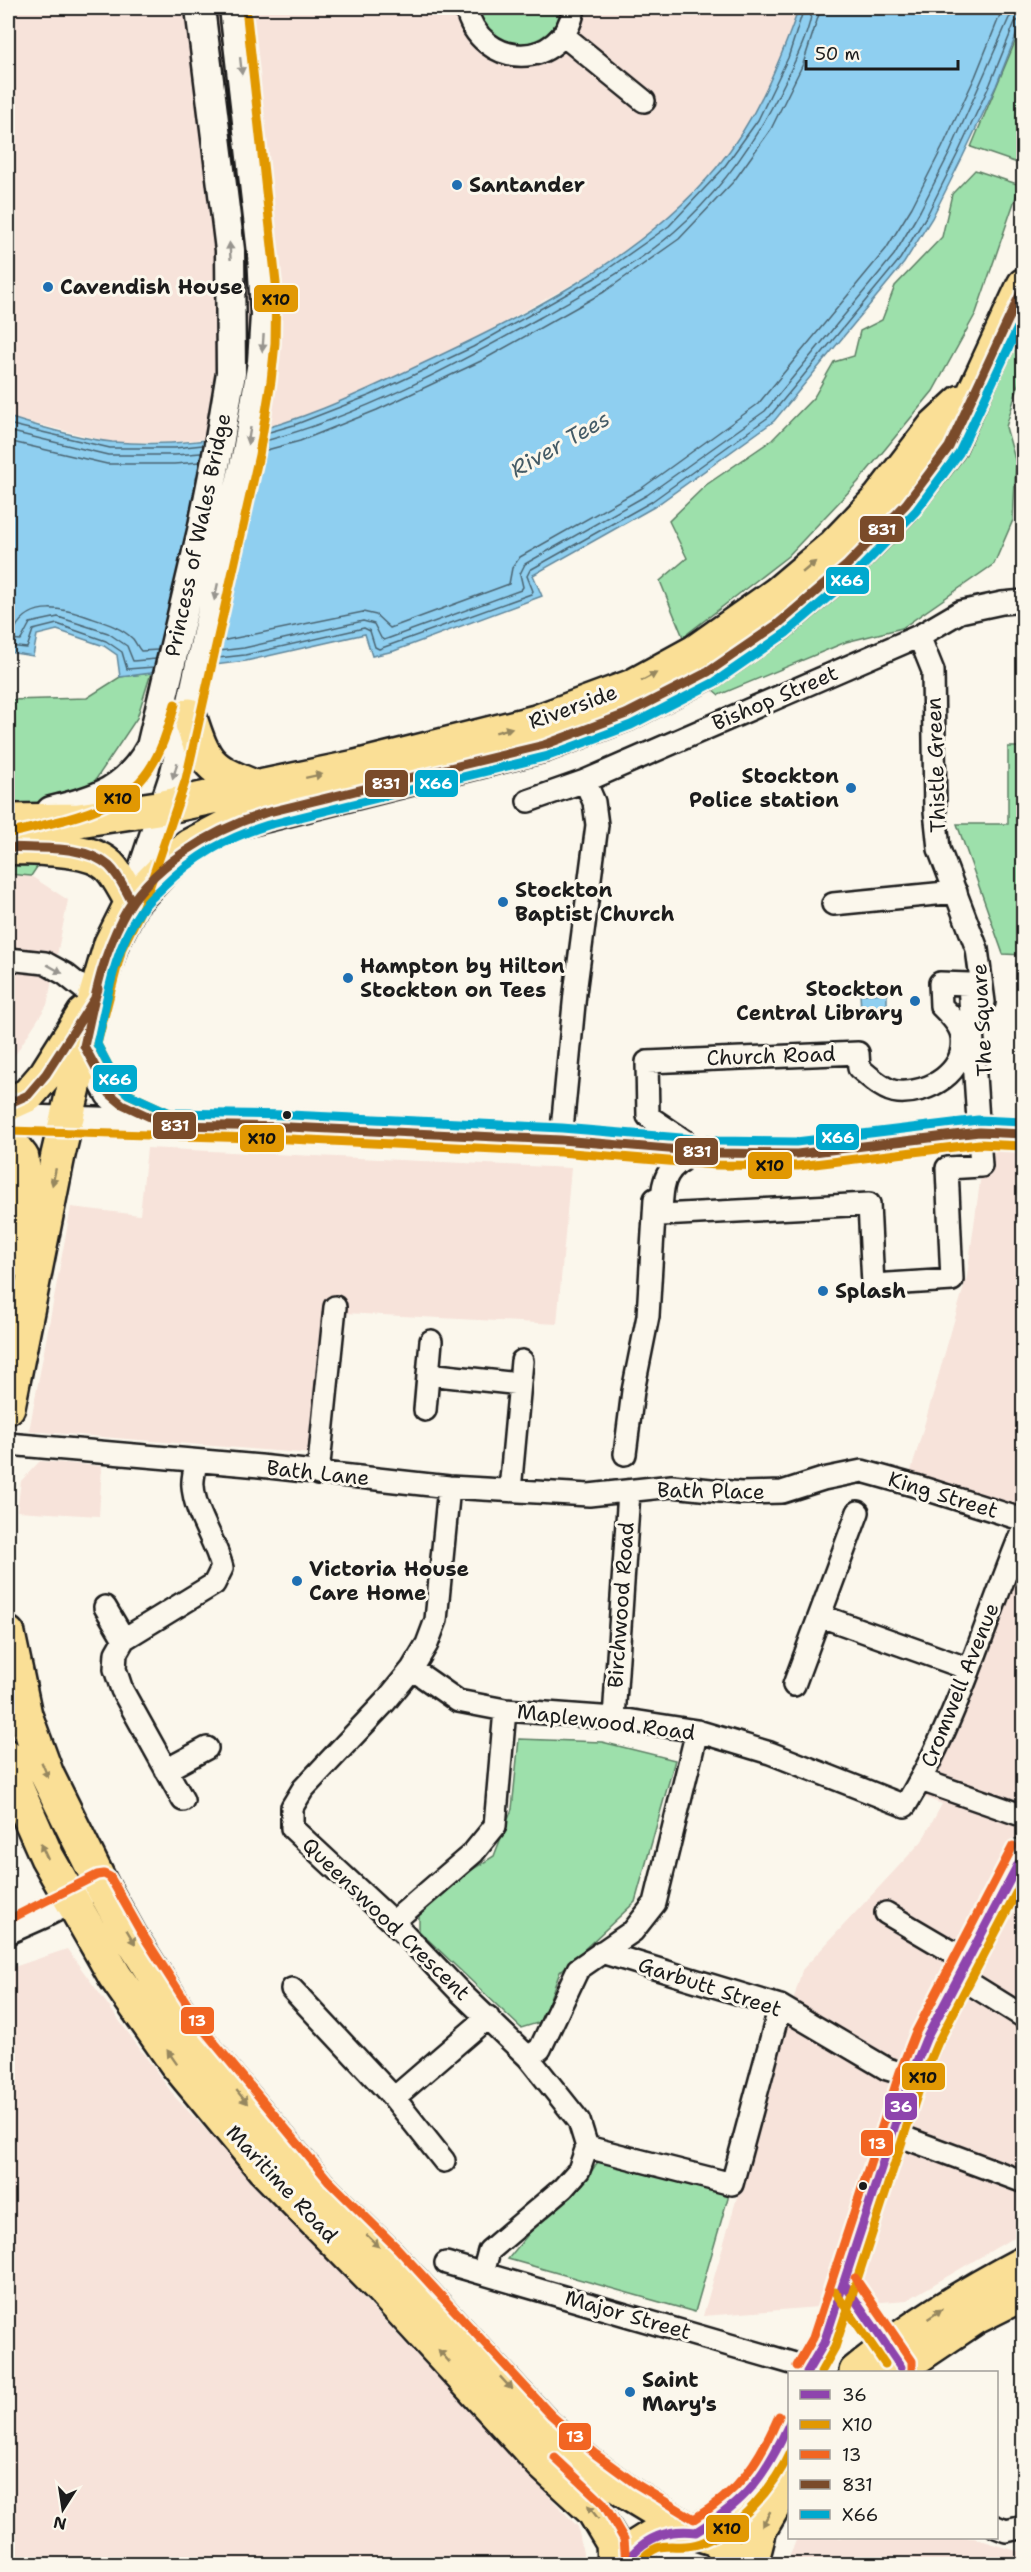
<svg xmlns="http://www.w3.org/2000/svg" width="1031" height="2572" viewBox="0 0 1031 2572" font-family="'Shantell Sans',sans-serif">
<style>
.built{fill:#f7e3da}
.green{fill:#9de0ab;stroke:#5c7e64;stroke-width:1.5}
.water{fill:#8fcff0;stroke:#61879b;stroke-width:1.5}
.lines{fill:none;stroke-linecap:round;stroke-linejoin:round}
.shore{stroke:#4a6471;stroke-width:1.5}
.street-casing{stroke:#1c1c1c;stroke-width:26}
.secondary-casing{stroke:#1c1c1c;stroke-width:33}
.primary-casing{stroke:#1c1c1c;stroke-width:38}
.street{stroke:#fbf7ec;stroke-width:21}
.secondary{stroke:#fbf7ec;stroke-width:28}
.primary{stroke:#fadf96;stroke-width:33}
.bus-1-casing{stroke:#fbf7ec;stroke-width:14}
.bus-2-casing{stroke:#fbf7ec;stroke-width:14}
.bus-3-casing{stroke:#fbf7ec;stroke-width:14}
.bus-4-casing{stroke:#fbf7ec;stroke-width:14}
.bus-5-casing{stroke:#fbf7ec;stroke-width:14}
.bus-1{stroke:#8e44ad;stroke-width:9}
.bus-2{stroke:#e19803;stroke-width:9}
.bus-3{stroke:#f26522;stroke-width:9}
.bus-4{stroke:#7a4b2a;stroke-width:9}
.bus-5{stroke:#00a9ce;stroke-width:9}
.oneway{fill:#97948e}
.oneway2{fill:#96875f}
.poi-dot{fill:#1f6fb2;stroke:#fbf7ec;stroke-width:2}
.bus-dot{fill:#1c1c1c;stroke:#fbf7ec;stroke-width:2}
.labels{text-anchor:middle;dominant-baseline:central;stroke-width:6;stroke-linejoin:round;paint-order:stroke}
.poi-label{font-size:21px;font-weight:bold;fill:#1c1c1c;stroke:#fbf7ec;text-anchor:start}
.street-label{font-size:21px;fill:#1c1c1c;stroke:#fbf7ec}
.water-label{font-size:22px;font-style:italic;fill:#445b66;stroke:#fbf7ec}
.line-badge{stroke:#fbf7ec;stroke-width:2}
.badge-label{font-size:16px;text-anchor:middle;font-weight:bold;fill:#fff}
.pale-badge-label{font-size:16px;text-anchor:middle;font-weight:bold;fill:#111}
</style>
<rect width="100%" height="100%" fill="#fbf7ec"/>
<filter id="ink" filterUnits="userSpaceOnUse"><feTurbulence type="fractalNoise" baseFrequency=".0167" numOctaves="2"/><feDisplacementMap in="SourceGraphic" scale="12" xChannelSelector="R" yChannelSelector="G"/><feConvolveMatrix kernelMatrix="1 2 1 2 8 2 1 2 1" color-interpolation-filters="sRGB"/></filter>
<g filter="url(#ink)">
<path class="built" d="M8 8H799L782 56 753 117 718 166 665 222 592 273 471 341 369 389 293 420 233 436 174 442H111L8 417Z
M8 874 31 876 68 900 47 1005 13 1058 8 1062Z
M987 1131 1023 1134V1534L905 1492 967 1276Z
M147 1148 571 1168 557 1324 325 1312 313 1454 29 1431 71 1207 140 1215Z
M40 1461 102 1466 99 1516 17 1511 21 1481Z
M1023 1545V2232L907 2300 703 2316 802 1970 922 1841 942 1804 921 1796Z
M67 1949 175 2097 578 2527 585 2564H8V1969Z
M797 2538H974L1023 2553V2564H786Z"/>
<path class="green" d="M476 8H563C556 42 509 58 486 29 482 23 479 14 476 8Z
M1023 23V165L971 147Z
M975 170 1020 185 976 313 933 391 858 482 788 556 683 637 660 581 687 558 669 521 706 485 772 440 814 397 834 362 854 356 860 331 882 320 895 286 942 237 952 194Z
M1023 332V369L1006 427 1016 463 1013 520 994 564 902 628 846 642 719 695 705 683 924 496 997 386Z
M151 673 137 718 31 876 8 874V700L87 698 120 677Z
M1008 747H1023V955L1003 954 957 824H1008Z
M519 1739 602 1742 675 1760 635 1902 560 1972 541 2022 521 2028 419 1931V1915L462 1876 494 1856 512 1809Z
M603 2154 731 2187 695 2312 508 2259 539 2221 583 2184Z"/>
<path class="water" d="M799 8H1023V18L996 86 962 158 932 218 904 263 774 421 654 507 533 575 542 596 394 651 372 656 365 634 246 661 120 677 117 655 104 646 57 630 37 635 33 656 8 652V417C37 426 82 439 112 442 151 445 195 443 233 436 295 424 354 396 411 369 518 319 641 259 717 167 756 120 779 64 799 8Z
M887 993V1007L861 1009 860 994Z"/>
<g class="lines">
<path class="shore" d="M8 424 110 448H175L203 445
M8 431 108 455H175L201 453
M266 433 294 425 371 395 473 347 595 278 669 226 722 170 758 120 788 58 804 8
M8 441 107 464H174L200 462
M265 441C362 415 454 366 541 317 586 292 635 266 674 232 721 191 757 139 784 84 794 63 811 30 812 8
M263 451 300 441 377 410 481 361 604 292 679 239 734 181 771 129 803 64 821 8
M8 630 15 629C31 599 65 609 91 618 106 623 122 628 133 639 136 643 138 648 141 651L158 650
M8 639 21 640 30 623 58 617 108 633 127 646 133 661 156 659
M221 641 363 612 376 615 390 628 509 584 512 568 520 557 642 488 758 404 886 249 912 207 942 148 975 77 1000 15 1006 8
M8 646 27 648 33 630 57 624 106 641 122 652 127 669 154 667
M219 651 244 648 363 621 374 624 381 638 384 640 521 590 523 587 520 574 525 564 647 495 765 411 894 255 920 211 950 152 1009 18 1016 12 1024 11
M218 658 245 655 364 628 370 631 375 647 379 649 531 594 533 591 527 576 530 570 651 502 770 416 900 259 927 215 957 155 990 84 1015 22 1024 18"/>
<g class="street-casing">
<path id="street" d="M466 8C480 70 563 72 574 8
M563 35 644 101
M919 636 933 671 935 811 939 849 977 949 984 1002
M528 801 585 781 919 636 960 612 1002 603 1024 601
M833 904 956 892
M8 959 45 963 65 974 95 998
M940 983 969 984 981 1166 947 1168 952 1280 873 1285 869 1204 661 1215C662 1192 661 1172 683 1160L685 1141 648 1116 647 1062 858 1053 859 1068C870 1077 884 1091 898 1092 929 1094 967 1072 962 1036 960 1024 949 1014 941 1006Z
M561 1140 575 993 597 825 594 802 585 781
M428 1374 519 1384
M425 1410 431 1341
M8 1444 260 1466 449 1487 589 1495 672 1486 740 1493 782 1492 823 1479 862 1471 916 1486 1024 1520
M625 1454 633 1391 648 1316 655 1199
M318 1474 335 1307
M449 1487 436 1620 427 1644 412 1669 385 1702 303 1789 292 1807V1828L393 1922 460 1992 528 2057 579 2121 587 2147
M510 1490 522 1361
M105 1607 124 1639
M821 1616 969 1669
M412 1669 458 1701 505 1710 614 1718 697 1731 770 1753 905 1806C958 1720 985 1620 1024 1527
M794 1685 858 1512
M614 1718 629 1492
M166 1770 207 1748
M921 1780 1024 1816
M183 1800 122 1690 115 1669 116 1653 124 1639 214 1584 222 1568C216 1540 195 1515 193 1486 192 1479 195 1470 196 1462
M886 1913 966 1960
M393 1922 473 1853 495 1826 505 1710
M8 1933 44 1917 83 1897
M601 1952 780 2006 887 2069 911 2076
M958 1976 1024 2017
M292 1989 394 2098 444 2161
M528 2057 540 2049 578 1969 633 1931 655 1903 697 1731
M394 2098 488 2017
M892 2133 1024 2182
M587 2147 732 2184 780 2006
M446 2263 809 2368
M483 2273 489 2251 563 2188 579 2170 587 2147
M996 2527 1006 2531 1024 2527"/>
</g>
<g class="secondary-casing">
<path id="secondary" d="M51 811C97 800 127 791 151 747L202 531 219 445 231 373 230 250 200 8
M132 902 174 776 189 715 247 452 262 362 265 315 262 253 234 8
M84 1046 110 1094 122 1104 154 1119
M8 1119 289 1127 561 1140 716 1153 797 1154 979 1132 1024 1134
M845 2285 900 2365
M807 2372 824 2343 911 2076 926 2039 958 1976 1024 1852"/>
</g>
<g class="primary-casing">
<path id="primary" d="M189 715C205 764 208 769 257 788
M8 821 79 820 164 807 356 767 536 722 633 686 695 652 777 594 835 545 879 499 935 426 961 402
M8 847C35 849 89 846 109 866 119 876 125 891 132 902
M8 1104 28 1095 46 1074 84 1014
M8 1140 22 1158 24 1184 8 1262
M8 1407 58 1155 95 998 111 944 132 902 163 870 189 846 233 823 544 745 626 714 708 672 778 624 847 565 906 504 949 447 1024 285
M8 1634 25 1715 47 1775 102 1886 131 1938 193 2036 319 2188 388 2256 543 2424 587 2463 629 2494 690 2531
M8 1757 16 1787 47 1857 115 1976 176 2063 264 2169 381 2288 542 2463 593 2510 613 2543 614 2564
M856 2372C908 2329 963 2295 1024 2263
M894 2372 976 2317 1024 2293
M696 2532 727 2513 749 2495 790 2437
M624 2564 637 2546 656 2534 690 2531 716 2539 736 2564
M751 2564 760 2529 790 2478"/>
</g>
<use href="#street" class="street"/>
<use href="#secondary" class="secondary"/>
<use href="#primary" class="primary"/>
<g class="bus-1-casing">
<path id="bus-1" d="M845 2285 901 2367
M807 2372 824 2343 911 2076 926 2039 1024 1853
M696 2532C747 2500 765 2477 790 2422
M624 2564C642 2539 665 2528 696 2532"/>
</g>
<g class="bus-2-casing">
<path id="bus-2" d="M10 833C28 830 46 824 64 820 137 800 156 776 175 704
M172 1114 128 1094 119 1086 97 1044 122 948 143 906 186 779 259 455 271 381 275 343 276 283 246 8
M8 1131 289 1139 560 1152 716 1165 798 1166 979 1144 1023 1146
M835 2292 885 2364
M821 2372 835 2347 922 2080 937 2044 1024 1878
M638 2564C661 2534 674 2553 701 2543 738 2529 774 2488 790 2452"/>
</g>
<g class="bus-3-casing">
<path id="bus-3" d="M8 1920 97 1875 104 1874 110 1877 141 1932 203 2029 328 2180 397 2248 551 2415 595 2454 636 2484 694 2519C739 2491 758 2464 779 2416
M855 2278 912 2361V2372
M797 2366 813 2338 900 2072 915 2034 1013 1846
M555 2458 603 2503 624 2539 626 2563"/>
</g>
<g class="bus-4-casing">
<path id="bus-4" d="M1024 286 949 447 906 504 847 565 778 624 708 672 626 714 544 745 265 813C210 831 149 866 122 919 101 959 94 1003 84 1046L110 1094 122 1104 167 1125 289 1127 561 1140 716 1153 797 1154 979 1132 1024 1134
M8 847C39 849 84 844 109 866 119 875 125 890 132 902
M8 1104 28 1095 46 1074 95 998 98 989"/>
</g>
<g class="bus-5-casing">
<path id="bus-5" d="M1024 315 959 453 916 511 855 574 786 633 715 682 631 725 548 756 268 825C227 838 194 856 163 887 156 894 147 901 141 910 114 948 107 1000 97 1044L119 1086 128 1094 170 1113 290 1115 562 1128 717 1141 796 1142 978 1120 1024 1122"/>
</g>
<use href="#bus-1" class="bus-1"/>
<use href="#bus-2" class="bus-2"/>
<use href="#bus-3" class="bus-3"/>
<use href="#bus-4" class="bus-4"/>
<use href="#bus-5" class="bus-5"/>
</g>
<defs><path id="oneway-solid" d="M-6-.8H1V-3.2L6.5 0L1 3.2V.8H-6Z" transform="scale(1.5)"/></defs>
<g class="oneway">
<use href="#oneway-solid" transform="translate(241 66) rotate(84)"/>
<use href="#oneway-solid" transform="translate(230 251) rotate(-94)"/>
<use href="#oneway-solid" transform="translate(263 343) rotate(94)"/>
<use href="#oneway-solid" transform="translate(249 436) rotate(100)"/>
<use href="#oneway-solid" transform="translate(216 592) rotate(102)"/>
<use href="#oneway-solid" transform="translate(175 771) rotate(105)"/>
<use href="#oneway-solid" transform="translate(55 969) rotate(29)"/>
</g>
<g class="oneway2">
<use href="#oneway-solid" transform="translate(809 567) rotate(-40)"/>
<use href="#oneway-solid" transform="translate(649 677) rotate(-28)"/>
<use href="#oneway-solid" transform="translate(504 730) rotate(-15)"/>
<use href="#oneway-solid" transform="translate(314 776) rotate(-12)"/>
<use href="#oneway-solid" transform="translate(54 1177) rotate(102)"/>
<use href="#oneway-solid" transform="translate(45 1770) rotate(67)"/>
<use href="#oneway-solid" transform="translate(44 1851) rotate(-115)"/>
<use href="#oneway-solid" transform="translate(131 1937) rotate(59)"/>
<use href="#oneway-solid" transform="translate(172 2057) rotate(-125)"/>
<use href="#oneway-solid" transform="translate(242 2097) rotate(51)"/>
<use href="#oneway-solid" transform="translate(373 2241) rotate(44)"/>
<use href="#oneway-solid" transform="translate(935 2314) rotate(-34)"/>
<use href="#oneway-solid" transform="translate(444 2356) rotate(-132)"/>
<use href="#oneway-solid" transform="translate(506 2383) rotate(47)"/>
<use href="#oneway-solid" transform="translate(593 2512) rotate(-128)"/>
<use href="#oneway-solid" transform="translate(766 2519) rotate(119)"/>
</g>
</g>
<g class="poi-dot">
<circle cx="457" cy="185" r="6"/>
<circle cx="48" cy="287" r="6"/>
<circle cx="851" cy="788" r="6"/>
<circle cx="503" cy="902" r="6"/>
<circle cx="348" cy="978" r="6"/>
<circle cx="915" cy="1001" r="6"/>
<circle cx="823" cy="1291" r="6"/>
<circle cx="297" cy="1581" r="6"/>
<circle cx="630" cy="2392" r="6"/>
</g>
<g class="bus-dot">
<circle cx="287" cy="1115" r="5"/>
<circle cx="863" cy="2186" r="5"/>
</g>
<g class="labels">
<g class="poi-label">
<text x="469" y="185">Santander</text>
<text x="60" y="287">Cavendish House</text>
<text x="839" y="776" text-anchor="end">Stockton<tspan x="839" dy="24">Police station</tspan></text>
<text x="515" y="890">Stockton<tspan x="515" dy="24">Baptist Church</tspan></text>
<text x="360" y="966">Hampton by Hilton<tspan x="360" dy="24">Stockton on Tees</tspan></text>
<text x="903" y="989" text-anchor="end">Stockton<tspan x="903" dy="24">Central Library</tspan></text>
<text x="835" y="1291">Splash</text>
<text x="309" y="1569">Victoria House<tspan x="309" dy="24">Care Home</tspan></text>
<text x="642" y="2380">Saint<tspan x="642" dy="24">Mary's</tspan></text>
</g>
<g class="street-label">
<text transform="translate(198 535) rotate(-78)">Princess of Wales Bridge</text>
<text transform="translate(775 698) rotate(-23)">Bishop Street</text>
<text transform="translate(573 707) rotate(-20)">Riverside</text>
<text transform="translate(936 765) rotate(-92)">Thistle Green</text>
<text transform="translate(982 1020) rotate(-93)">The Square</text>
<text transform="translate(771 1056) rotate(-2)">Church Road</text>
<text transform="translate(318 1473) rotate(6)">Bath Lane</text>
<text transform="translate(711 1491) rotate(1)">Bath Place</text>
<text transform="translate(943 1495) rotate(17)">King Street</text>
<text transform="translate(621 1605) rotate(-86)">Birchwood Road</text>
<text transform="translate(960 1685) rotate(-68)">Cromwell Avenue</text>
<text transform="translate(606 1722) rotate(7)">Maplewood Road</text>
<text transform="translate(386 1919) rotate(44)">Queenswood Crescent</text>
<text transform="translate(710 1987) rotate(18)">Garbutt Street</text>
<text transform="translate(282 2184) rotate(47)">Maritime Road</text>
<text transform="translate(628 2315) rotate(16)">Major Street</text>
</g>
<g class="water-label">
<text transform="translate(560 444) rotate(-30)">River Tees</text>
</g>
</g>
<g class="line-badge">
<rect x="253" y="284" width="46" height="29" rx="6" fill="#e19803"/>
<rect x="859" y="515" width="46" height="28" rx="6" fill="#7a4b2a"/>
<rect x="825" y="566" width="45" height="29" rx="6" fill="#00a9ce"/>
<rect x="364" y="769" width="45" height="29" rx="6" fill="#7a4b2a"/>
<rect x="414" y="769" width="45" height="29" rx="6" fill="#00a9ce"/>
<rect x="95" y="784" width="46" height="29" rx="6" fill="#e19803"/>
<rect x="92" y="1064" width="46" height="29" rx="6" fill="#00a9ce"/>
<rect x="152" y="1111" width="45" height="29" rx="6" fill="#7a4b2a"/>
<rect x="815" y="1123" width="45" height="28" rx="6" fill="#00a9ce"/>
<rect x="239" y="1124" width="46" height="29" rx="6" fill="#e19803"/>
<rect x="674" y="1137" width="45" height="29" rx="6" fill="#7a4b2a"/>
<rect x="747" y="1151" width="46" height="29" rx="6" fill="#e19803"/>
<rect x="180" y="2006" width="35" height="29" rx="6" fill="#f26522"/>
<rect x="901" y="2062" width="45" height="29" rx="6" fill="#e19803"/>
<rect x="884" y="2092" width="34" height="29" rx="6" fill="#8e44ad"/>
<rect x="860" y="2129" width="34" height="28" rx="6" fill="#f26522"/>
<rect x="558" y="2422" width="34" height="29" rx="6" fill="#f26522"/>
<rect x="705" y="2514" width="45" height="29" rx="6" fill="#e19803"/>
</g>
<g class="badge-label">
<text x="882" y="535">831</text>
<text x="847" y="586">X66</text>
<text x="386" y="789">831</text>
<text x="436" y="789">X66</text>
<text x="115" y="1085">X66</text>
<text x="175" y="1131">831</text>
<text x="838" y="1143">X66</text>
<text x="697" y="1157">831</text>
<text x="197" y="2026">13</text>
<text x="901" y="2112">36</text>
<text x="877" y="2149">13</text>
<text x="575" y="2442">13</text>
</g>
<g class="pale-badge-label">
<text x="276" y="305">X10</text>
<text x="118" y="804">X10</text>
<text x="262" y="1144">X10</text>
<text x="770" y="1171">X10</text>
<text x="923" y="2083">X10</text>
<text x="727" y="2534">X10</text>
</g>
<rect width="1031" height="2572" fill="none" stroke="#fbf7ec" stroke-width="30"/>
<rect x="15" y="15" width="1001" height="2542" fill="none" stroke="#1c1c1c" stroke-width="2" filter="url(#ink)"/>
<rect x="788" y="2371" width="210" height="168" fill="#fbf7ec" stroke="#a29f99" stroke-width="1.5"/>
<rect x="800" y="2390" width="30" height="9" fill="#8e44ad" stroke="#a29f99" stroke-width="1.5"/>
<text x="842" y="2401" font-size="18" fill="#1c1c1c">36</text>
<rect x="800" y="2420" width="30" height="9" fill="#e19803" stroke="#a29f99" stroke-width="1.5"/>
<text x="842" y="2431" font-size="18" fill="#1c1c1c">X10</text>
<rect x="800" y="2450" width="30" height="9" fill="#f26522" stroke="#a29f99" stroke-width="1.5"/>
<text x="842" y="2461" font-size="18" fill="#1c1c1c">13</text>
<rect x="800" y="2480" width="30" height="9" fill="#7a4b2a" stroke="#a29f99" stroke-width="1.5"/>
<text x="842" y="2491" font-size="18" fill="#1c1c1c">831</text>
<rect x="800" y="2510" width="30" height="9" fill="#00a9ce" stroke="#a29f99" stroke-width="1.5"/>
<text x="842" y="2521" font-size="18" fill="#1c1c1c">X66</text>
<g transform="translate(63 2509) rotate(192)" stroke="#fbf7ec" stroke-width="4.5" paint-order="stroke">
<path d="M0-4.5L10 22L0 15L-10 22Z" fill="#1c1c1c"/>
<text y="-9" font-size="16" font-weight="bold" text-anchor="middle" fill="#1c1c1c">N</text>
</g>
<path d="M806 60v9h152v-9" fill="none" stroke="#1c1c1c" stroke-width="3"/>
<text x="815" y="60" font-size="18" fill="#1c1c1c" stroke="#fbf7ec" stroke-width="4.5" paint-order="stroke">50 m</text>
</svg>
